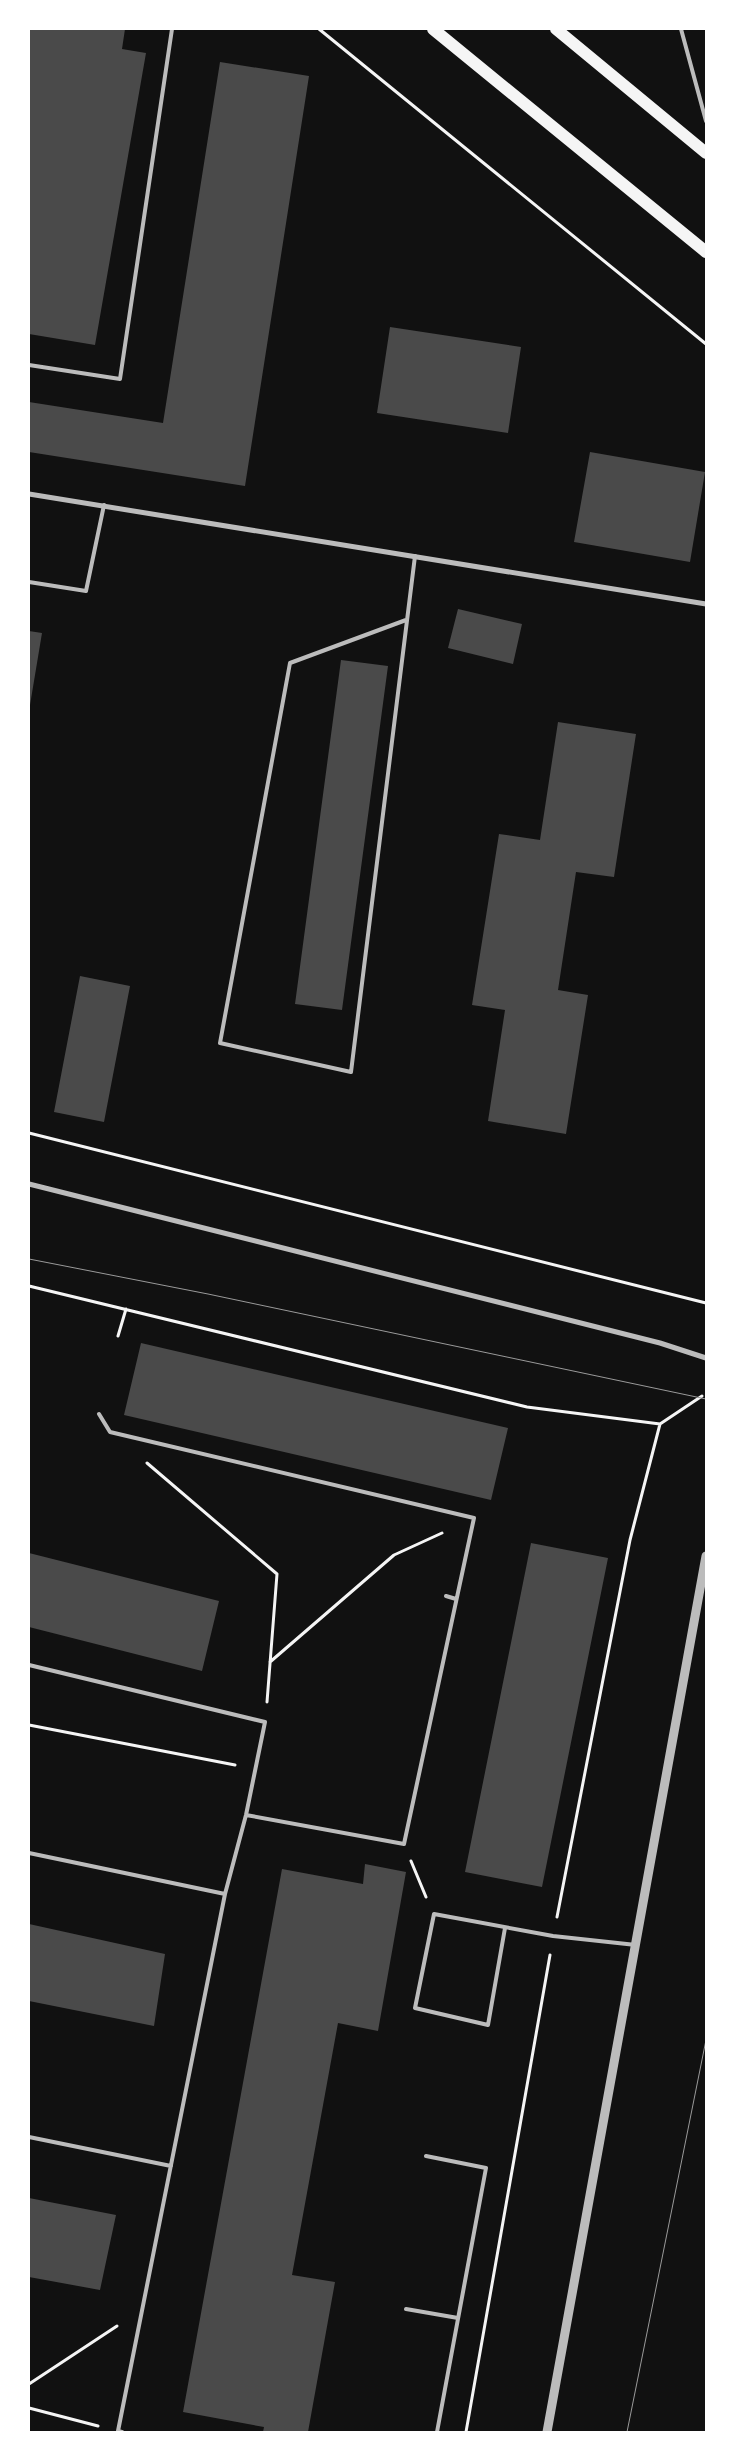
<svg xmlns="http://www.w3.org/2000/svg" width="735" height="2461" viewBox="0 0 735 2461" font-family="Mulish,sans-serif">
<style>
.building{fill:#4a4a4a}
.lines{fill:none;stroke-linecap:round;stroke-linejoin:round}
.path{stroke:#f5f5f5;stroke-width:3}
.service{stroke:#bcbcbc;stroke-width:4}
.minor{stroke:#bcbcbc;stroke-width:5}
.tertiary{stroke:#bcbcbc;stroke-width:9}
.primary{stroke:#f5f5f5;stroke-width:12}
.tram{stroke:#9a9a9a;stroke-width:1}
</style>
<rect width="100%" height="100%" fill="#111"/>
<path class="building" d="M29 29H125L122 49 146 53 95 345 29 334Z
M220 62 309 76 245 486 29 452V402L163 423Z
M390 327 521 347 508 433 377 413Z
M590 452 705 472 690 562 574 542Z
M458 609 522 624 513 664 448 648Z
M29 631 42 633 30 705H29Z
M341 660 388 666 342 1010 295 1004Z
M558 722 636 734 614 877 576 872 558 990 588 995 566 1134 488 1121 505 1010 472 1005 499 834 540 840Z
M80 976 130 986 104 1122 54 1112Z
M141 1343 508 1428 491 1500 124 1415Z
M531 1543 608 1558 542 1887 465 1872Z
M29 1553 219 1601 202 1671 29 1627Z
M365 1864 406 1872 378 2031 338 2023 292 2275 335 2282 308 2432H263L264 2427 183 2412 282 1869 363 1884Z
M29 1924 165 1954 154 2026 29 2001Z
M29 2198 116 2215 100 2290 29 2277Z"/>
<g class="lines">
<path class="path" d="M319 29 706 344
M29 1133 706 1303
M29 1286 527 1407 660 1424
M118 1336 126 1309
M147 1463 277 1574 267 1702
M270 1662 394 1555 442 1533
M29 1725 235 1765
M411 1861 426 1897
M557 1917 630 1540 660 1424 702 1396
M29 2384 117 2326
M29 2408 98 2426
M466 2432 550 1955"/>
<path class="service" d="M681 29 706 121
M29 365 120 379 172 29
M29 582 86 591 104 505
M406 620 290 663 220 1043 351 1072 415 556
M99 1414 110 1432 474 1518 404 1844 246 1815
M446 1596 456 1599
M29 1665 265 1722 246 1815 225 1894 118 2431 122 2432
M29 1853 225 1894
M505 1928 488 2025 415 2008 434 1914 553 1936 636 1945
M29 2137 171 2166
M426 2156 486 2168 437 2432
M406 2309 458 2318"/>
<path class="minor" d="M29 494 706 604
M29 1184 660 1343 706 1358"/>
<path class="tertiary" d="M547 2432 706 1556"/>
<path class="primary" d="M433 29 706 252
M556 29 706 153"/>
<path class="tram" d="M29 1259 208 1294 706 1399
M627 2432 706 2040"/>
</g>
<rect width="735" height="2461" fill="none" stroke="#ffffff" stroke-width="60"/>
</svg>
